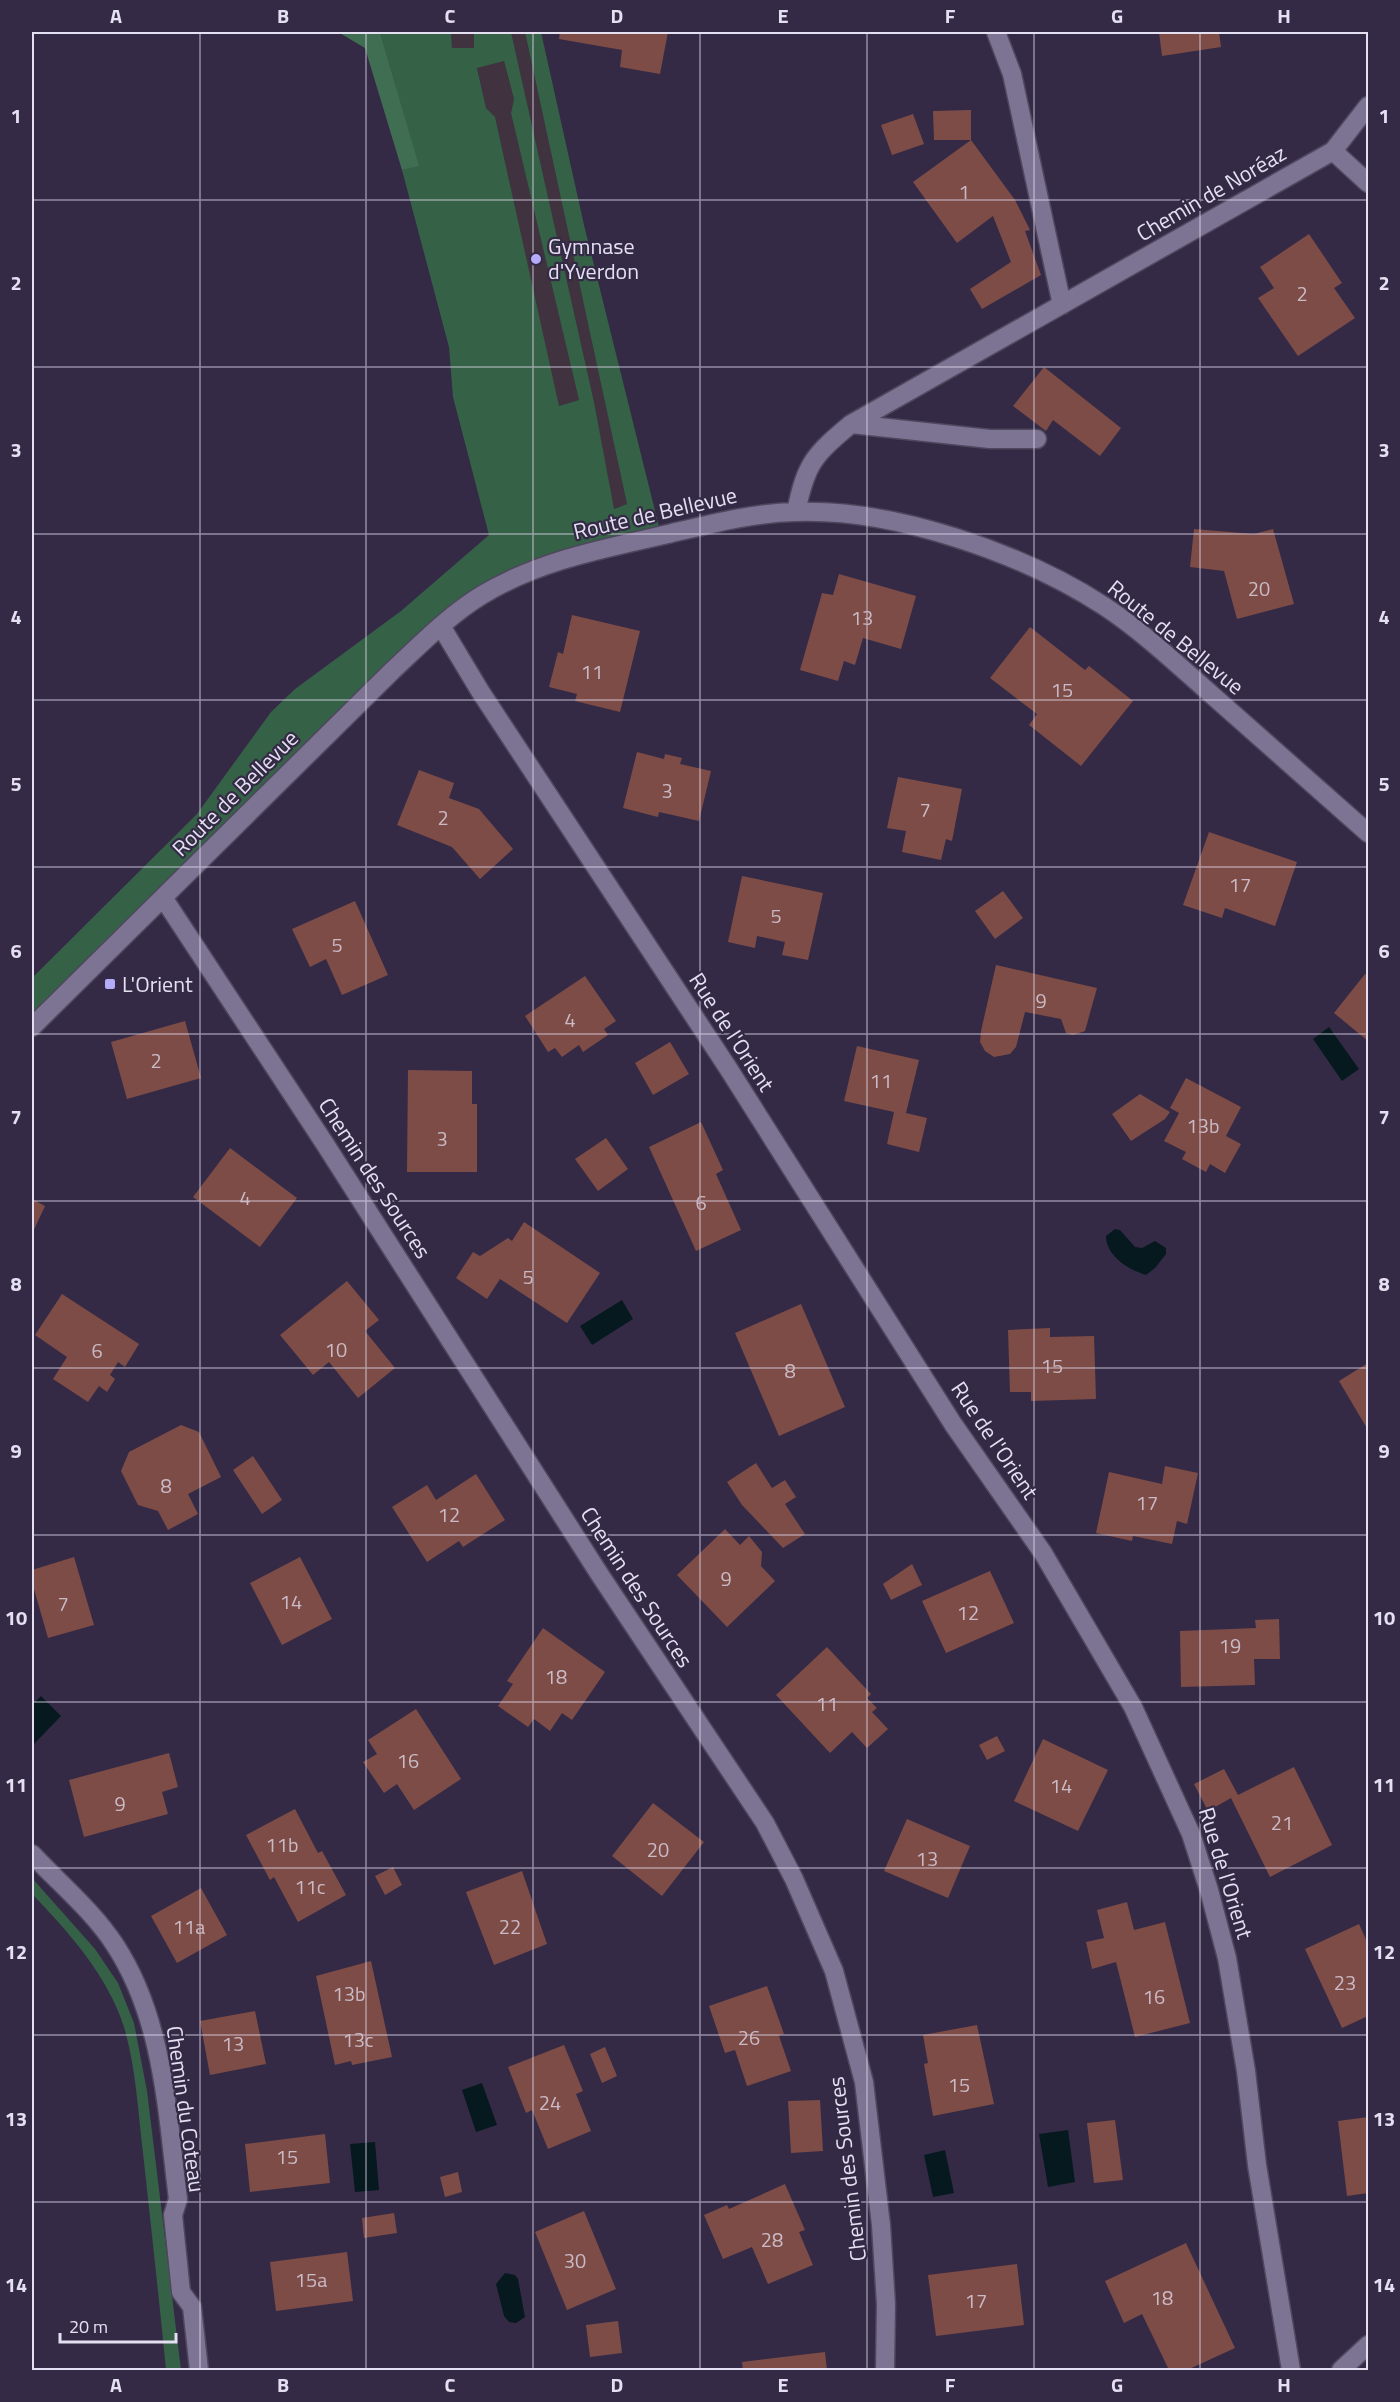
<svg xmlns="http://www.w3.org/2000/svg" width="1400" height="2402" viewBox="0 0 1400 2402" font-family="'Titillium Web',sans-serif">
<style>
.education{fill:#40323f}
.green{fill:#356147;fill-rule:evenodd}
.forest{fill:#3f6e53}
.water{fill:#06191e}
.building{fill:#7d4c46}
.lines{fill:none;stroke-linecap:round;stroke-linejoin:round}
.minor-casing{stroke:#4f475e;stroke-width:21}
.minor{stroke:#7d7393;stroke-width:18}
.grid{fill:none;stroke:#e4dff1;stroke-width:1.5;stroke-opacity:0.55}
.poi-dot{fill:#b4acf9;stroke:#342a46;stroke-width:2}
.labels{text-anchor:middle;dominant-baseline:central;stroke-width:4.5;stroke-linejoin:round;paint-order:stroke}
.number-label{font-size:20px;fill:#cabac6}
.street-label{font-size:22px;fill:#e4dff1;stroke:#342a46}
.poi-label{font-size:22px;fill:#e4dff1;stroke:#342a46;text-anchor:start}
.neatline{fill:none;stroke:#e4dff1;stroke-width:2}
.grid-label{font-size:20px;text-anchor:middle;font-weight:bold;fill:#e4dff1}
</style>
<rect width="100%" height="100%" fill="#342a46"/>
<path class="education" d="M451 32H474L475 48H452Z
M511 32H525L627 504 613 509 594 402Z
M504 61 514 99 511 113 579 400 558 406 495 117 486 108 477 67Z"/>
<path class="green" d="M380 32H451L452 48H474V32H511L594 402 614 509 627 504 525 32H541L584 225 661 535 481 595 32 1027V978L197 814 271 712 295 689 401 611 489 535 453 397 449 347 402 170 418 165ZM504 61 514 99 511 113 579 400 559 406 495 117 486 108 477 68Z
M32 1878 95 1949 118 1983 134 2023 147 2091 181 2370H166C159 2298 151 2226 143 2153 138 2112 136 2068 124 2027 108 1976 68 1931 32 1894Z"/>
<path class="forest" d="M338 32H380L419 166 402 170 365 48Z"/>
<path class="water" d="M1329 1027 1359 1069 1342 1081 1313 1039Z
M1115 1229 1120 1230 1135 1247 1142 1248 1155 1241 1166 1248V1254L1155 1268 1146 1275C1129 1270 1106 1256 1106 1236Z
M622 1300 633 1319 592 1345 580 1326Z
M41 1696 61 1716 32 1746V1705Z
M482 2083 497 2125 476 2132 462 2090Z
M1068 2130 1075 2182 1048 2187 1039 2134Z
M375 2142 379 2190 355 2192 350 2144Z
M945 2150 954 2193 933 2197 924 2155Z
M505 2273 515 2275 518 2279 525 2317 516 2323 509 2322 504 2316 496 2284Z"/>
<path class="building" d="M560 32H668L660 74 620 67 622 50 559 39Z
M1159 32H1219L1221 47 1162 56Z
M971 110V140H934L933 111Z
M913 114 924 144 892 155 881 125Z
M971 140 1015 200 1030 230 1025 231 1041 275 982 309 970 289 1011 262 993 216 957 243 913 182Z
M1309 234 1342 283 1334 288 1355 318 1298 356 1258 298 1274 288 1260 267Z
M1044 367 1121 428 1100 456 1053 420 1046 431 1013 406Z
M1194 529 1254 534 1273 529 1294 604 1237 619 1224 571 1190 567Z
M839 574 916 596 901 649 863 638 855 665 844 661 838 681 800 670 822 593 833 595Z
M572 615 640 631 620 712 575 701 577 694 549 687 558 652 563 654Z
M1030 627 1085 670 1089 666 1133 701 1081 766 1029 725 1037 714 990 678Z
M637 752 664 759 665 754 682 758 680 764 711 771 699 821 659 812 658 817 623 808Z
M419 770 454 783 449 798 479 809 513 849 480 879 452 847 397 825Z
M898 777 962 789 952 841 946 839 941 860 902 852 906 831 887 828Z
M1209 832 1297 862 1275 926 1225 908 1222 918 1183 905Z
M742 876 823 893 808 960 782 955 785 942 757 936 755 948 728 942Z
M1003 891 1023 918 995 939 975 911Z
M355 901 388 975 342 995 326 959 310 967 292 929Z
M996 965 1097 988 1085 1031 1073 1035 1066 1033 1061 1019 1025 1012 1016 1047 1010 1054 994 1057 985 1051 980 1042 981 1031Z
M1365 974 1368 977V1041L1334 1013Z
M585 976 616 1021 604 1029 608 1035 583 1052 579 1045 562 1057 555 1048 548 1052 525 1016Z
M185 1021 201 1078 127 1099 111 1042Z
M670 1042 689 1074 653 1095 635 1063Z
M857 1046 919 1060 906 1113 927 1118 919 1152 887 1144 894 1112 844 1101Z
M408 1070 472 1071V1104H477V1172H407Z
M1186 1078 1241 1107 1226 1136 1241 1144 1225 1173 1210 1164 1206 1172 1182 1159 1186 1152 1164 1141 1179 1113 1170 1108Z
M1140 1094 1170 1112 1165 1119 1131 1141 1112 1114Z
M701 1122 723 1170 716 1174 741 1230 696 1251 649 1147Z
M606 1138 628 1169 598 1191 575 1159Z
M230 1148 297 1198 260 1247 193 1197Z
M32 1199 45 1206 32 1234Z
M524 1222 600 1273 567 1323 500 1279 487 1299 456 1278 473 1252 480 1256 508 1238 512 1241Z
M347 1281 379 1320 365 1331 395 1368 358 1398 329 1362 313 1375 280 1335Z
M62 1294 139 1344 125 1367 118 1362 110 1375 115 1379 107 1392 99 1386 88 1402 53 1379 67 1357 35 1335Z
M801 1304 845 1407 779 1436 735 1333Z
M1050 1328V1337L1094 1336 1096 1399 1031 1401V1392H1010L1008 1330Z
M1368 1363V1430L1339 1381Z
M181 1425 199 1432 221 1477 188 1494 198 1514 168 1530 158 1511 138 1505 121 1471 129 1452Z
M253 1456 282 1500 262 1514 233 1470Z
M756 1463 772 1488 785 1480 796 1497 785 1504 805 1534 783 1548 742 1505 727 1482Z
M1165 1466 1198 1473 1187 1524 1177 1521 1172 1544 1133 1536 1132 1541 1096 1533 1109 1472 1162 1484Z
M476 1474 505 1520 463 1547 459 1541 427 1562 392 1507 427 1485 436 1500Z
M725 1529 740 1545 749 1536 762 1552 761 1566 775 1581 727 1627 677 1575Z
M74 1557 94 1625 48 1638 32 1582V1570Z
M300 1557 332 1619 282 1645 250 1583Z
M912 1564 922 1585 891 1600 883 1584Z
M990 1571 1014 1623 946 1653 922 1601Z
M1279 1619 1280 1659H1254L1255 1685 1181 1687 1180 1631 1256 1628 1255 1620Z
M543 1628 605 1672 572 1720 562 1713 550 1731 534 1719 528 1727 498 1706 513 1684 507 1681Z
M827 1647 871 1694 867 1698 877 1708 872 1712 888 1729 867 1748 852 1732 830 1753 776 1695Z
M416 1709 461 1779 414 1810 397 1784 384 1793 363 1762 377 1754 368 1740Z
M997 1736 1005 1751 987 1760 979 1745Z
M1043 1739 1108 1770 1078 1831 1014 1801Z
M169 1753 178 1787 162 1792 168 1814 84 1837 69 1780Z
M1294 1767 1332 1845 1270 1877 1231 1798 1208 1811 1194 1784 1224 1769 1238 1795Z
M653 1803 704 1842 662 1896 612 1856Z
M295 1809 318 1853 322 1851 346 1895 298 1922 274 1877 270 1880 246 1835Z
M907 1819 970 1846 948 1898 884 1871Z
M393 1867 402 1885 385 1895 375 1876Z
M522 1871 547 1944 494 1965 466 1892Z
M201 1888 227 1935 177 1963 151 1916Z
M1127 1902 1134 1930 1165 1922 1190 2023 1135 2037 1116 1962 1092 1969 1086 1942 1104 1938 1097 1910Z
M1359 1924 1368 1944V2016L1342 2028 1305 1949Z
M371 1961 392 2057 352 2065 351 2061 335 2065 316 1976Z
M767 1986 784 2034 779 2035 780 2039 791 2071 747 2086 735 2050 725 2053 709 2006Z
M255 2011 266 2064 210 2075 200 2021Z
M977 2025 994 2104 933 2116 924 2064 928 2063 923 2035Z
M564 2045 583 2091 576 2094 591 2131 548 2149 532 2110 526 2113 508 2067Z
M605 2047 617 2076 602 2083 590 2054Z
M820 2100 823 2151 791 2153 788 2101Z
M1368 2117V2193L1347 2196 1338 2121Z
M1115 2120 1123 2180 1094 2183 1087 2123Z
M325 2134 330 2183 250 2192 245 2144Z
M458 2172 462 2192 445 2197 440 2177Z
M785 2184 805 2230 799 2232 813 2265 768 2284 752 2247 723 2259 704 2215 727 2205 729 2209Z
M584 2211 616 2289 567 2310 535 2232Z
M394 2213 397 2233 364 2238 362 2218Z
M1186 2243 1235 2348 1187 2370H1169L1142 2314 1124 2323 1105 2281Z
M347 2252 353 2301 276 2311 270 2262Z
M1017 2264 1024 2325 936 2336 928 2275Z
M618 2321 622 2353 590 2357 586 2325Z
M825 2352 827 2370H743L742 2362Z"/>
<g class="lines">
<g class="minor-casing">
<path id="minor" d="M996 32 1012 74 1062 305
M1333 151 1368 183
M851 424 990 439H1037
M796 512C806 463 814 455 851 424L1333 151 1368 106
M441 626 480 691 728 1068 953 1424 1043 1553 1133 1707 1191 1834 1209 1890 1227 1958 1246 2071 1257 2165 1291 2370
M164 899 325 1144 600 1575 765 1823 794 1879 834 1971 864 2082 881 2225 886 2304 885 2370
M32 1027 392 671C420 645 449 615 482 595 540 560 603 549 668 534 710 524 752 513 795 512 893 508 1022 553 1104 606 1142 631 1178 665 1212 695 1264 741 1316 787 1368 833
M32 1854C59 1883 93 1911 115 1945 164 2020 167 2113 178 2199L173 2215 181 2292 192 2307 199 2370
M1341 2370 1368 2345"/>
</g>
<use href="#minor" class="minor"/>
</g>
<path class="grid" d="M200 32V2370M366 32V2370M533 32V2370M700 32V2370M867 32V2370M1034 32V2370M1200 32V2370M32 200H1368M32 367H1368M32 534H1368M32 700H1368M32 867H1368M32 1034H1368M32 1201H1368M32 1368H1368M32 1535H1368M32 1702H1368M32 1868H1368M32 2035H1368M32 2202H1368"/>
<g class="poi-dot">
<circle cx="536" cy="259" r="6"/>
<rect x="104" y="978" width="12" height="12" rx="3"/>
</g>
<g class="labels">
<g class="number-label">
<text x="964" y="191">1</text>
<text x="1302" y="293">2</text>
<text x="1259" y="588">20</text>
<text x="862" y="617">13</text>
<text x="592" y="671">11</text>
<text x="1062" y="689">15</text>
<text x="667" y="790">3</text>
<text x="925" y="809">7</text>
<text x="443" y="817">2</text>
<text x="1240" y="884">17</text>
<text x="776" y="915">5</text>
<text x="337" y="944">5</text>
<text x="1041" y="1000">9</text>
<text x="570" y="1019">4</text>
<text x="156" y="1060">2</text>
<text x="881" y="1080">11</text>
<text x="1203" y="1125">13b</text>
<text x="442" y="1138">3</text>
<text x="245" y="1197">4</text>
<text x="701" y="1202">6</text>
<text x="528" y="1276">5</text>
<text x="336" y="1349">10</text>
<text x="97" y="1350">6</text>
<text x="1052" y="1365">15</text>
<text x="790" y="1370">8</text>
<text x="166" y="1485">8</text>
<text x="1147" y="1502">17</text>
<text x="449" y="1514">12</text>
<text x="726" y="1578">9</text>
<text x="291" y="1601">14</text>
<text x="63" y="1603">7</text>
<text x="968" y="1612">12</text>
<text x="1230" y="1645">19</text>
<text x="556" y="1676">18</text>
<text x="827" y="1703">11</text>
<text x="408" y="1760">16</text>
<text x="1061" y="1785">14</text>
<text x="120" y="1803">9</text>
<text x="1282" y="1822">21</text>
<text x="282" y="1844">11b</text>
<text x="658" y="1849">20</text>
<text x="927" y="1858">13</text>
<text x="310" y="1886">11c</text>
<text x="189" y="1926">11a</text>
<text x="510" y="1926">22</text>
<text x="1345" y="1982">23</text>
<text x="349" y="1993">13b</text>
<text x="1154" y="1996">16</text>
<text x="749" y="2037">26</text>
<text x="358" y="2039">13c</text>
<text x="233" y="2043">13</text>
<text x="959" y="2084">15</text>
<text x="550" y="2102">24</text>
<text x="287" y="2156">15</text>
<text x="772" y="2239">28</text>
<text x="575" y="2260">30</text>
<text x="311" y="2279">15a</text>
<text x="1162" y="2297">18</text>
<text x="976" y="2300">17</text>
</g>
<g class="street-label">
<text transform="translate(1211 193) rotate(-30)">Chemin de Noréaz</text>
<text transform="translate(655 513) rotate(-13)">Route de Bellevue</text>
<text transform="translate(1176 637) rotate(39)">Route de Bellevue</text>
<text transform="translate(235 793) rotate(-45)">Route de Bellevue</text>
<text transform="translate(732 1032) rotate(57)">Rue de l'Orient</text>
<text transform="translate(375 1178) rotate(57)">Chemin des Sources</text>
<text transform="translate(995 1440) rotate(56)">Rue de l'Orient</text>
<text transform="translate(637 1587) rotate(57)">Chemin des Sources</text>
<text transform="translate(1226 1873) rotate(73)">Rue de l'Orient</text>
<text transform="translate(186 2109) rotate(82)">Chemin du Coteau</text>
<text transform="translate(847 2169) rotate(-97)">Chemin des Sources</text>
</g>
<g class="poi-label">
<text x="548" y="246">Gymnase<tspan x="548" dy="25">d'Yverdon</tspan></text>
<text x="122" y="984">L'Orient</text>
</g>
</g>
<rect width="1400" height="2402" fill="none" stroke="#342a46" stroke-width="66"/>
<path d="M60 2333v9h116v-9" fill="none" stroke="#e4dff1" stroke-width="3"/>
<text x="69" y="2333" font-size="18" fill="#e4dff1" stroke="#342a46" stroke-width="4.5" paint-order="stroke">20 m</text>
<rect x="33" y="33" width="1334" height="2336" class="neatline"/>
<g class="grid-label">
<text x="116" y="23">A</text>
<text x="283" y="23">B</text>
<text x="450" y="23">C</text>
<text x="617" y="23">D</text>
<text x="783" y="23">E</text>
<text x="950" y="23">F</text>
<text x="1117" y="23">G</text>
<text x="1284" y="23">H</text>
<text x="16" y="123">1</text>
<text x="1384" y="123">1</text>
<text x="16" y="290">2</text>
<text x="1384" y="290">2</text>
<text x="16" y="457">3</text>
<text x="1384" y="457">3</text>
<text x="16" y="624">4</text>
<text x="1384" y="624">4</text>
<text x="16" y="791">5</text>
<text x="1384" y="791">5</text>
<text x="16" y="958">6</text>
<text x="1384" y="958">6</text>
<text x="16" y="1124">7</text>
<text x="1384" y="1124">7</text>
<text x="16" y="1291">8</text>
<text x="1384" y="1291">8</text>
<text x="16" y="1458">9</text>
<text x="1384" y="1458">9</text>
<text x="16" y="1625">10</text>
<text x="1384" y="1625">10</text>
<text x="16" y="1792">11</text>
<text x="1384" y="1792">11</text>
<text x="16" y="1959">12</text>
<text x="1384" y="1959">12</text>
<text x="16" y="2126">13</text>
<text x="1384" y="2126">13</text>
<text x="16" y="2292">14</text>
<text x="1384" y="2292">14</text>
<text x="116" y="2392">A</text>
<text x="283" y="2392">B</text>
<text x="450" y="2392">C</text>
<text x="617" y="2392">D</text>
<text x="783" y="2392">E</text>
<text x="950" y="2392">F</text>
<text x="1117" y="2392">G</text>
<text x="1284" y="2392">H</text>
</g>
</svg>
